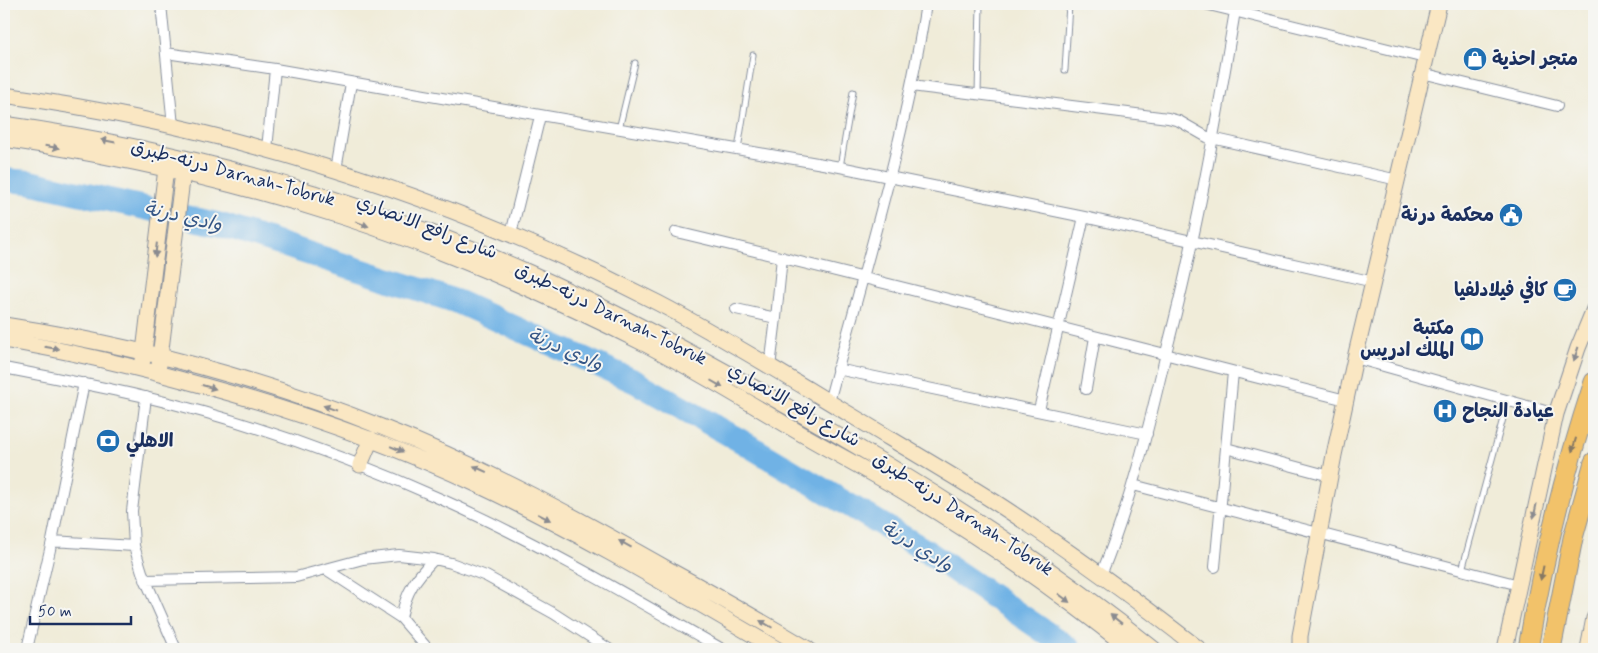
<svg xmlns="http://www.w3.org/2000/svg" width="1598" height="653" viewBox="0 0 1598 653" font-family="Mynerve,'Playpen Sans Arabic',sans-serif">
<style>
.lines{fill:none;stroke-linecap:round;stroke-linejoin:round}
.river{stroke:#70b2e5;stroke-width:24}
.lane-casing{stroke:#868e9c;stroke-width:7}
.street-casing{stroke:#868e9c;stroke-width:12}
.secondary-casing{stroke:#868e9c;stroke-width:17}
.highway-casing{stroke:#868e9c;stroke-width:21}
.lane{stroke:#fff;stroke-width:5}
.street{stroke:#fff;stroke-width:10}
.secondary{stroke:#fae7c3;stroke-width:15}
.highway{stroke:#f2c26a;stroke-width:19}
.oneway{fill:#8a8b90}
.oneway2{fill:#867864}
.labels{text-anchor:middle;dominant-baseline:central;stroke-width:4;stroke-linejoin:round;paint-order:stroke}
.poi-label{font-size:19px;font-weight:bold;fill:#1b2f5e;stroke:#f6f6f2;text-anchor:start}
.street-label{font-size:19px;fill:#1b2f5e;stroke:#f6f6f2}
.water-label{font-size:20px;font-style:italic;fill:#355686;stroke:#f6f6f2}
</style>
<rect width="100%" height="100%" fill="#f6f6f2"/>
<filter id="ink" filterUnits="userSpaceOnUse"><feTurbulence type="fractalNoise" baseFrequency=".02" numOctaves="2"/><feDisplacementMap in="SourceGraphic" scale="10" xChannelSelector="R" yChannelSelector="G"/><feConvolveMatrix kernelMatrix="1 2 1 2 8 2 1 2 1" color-interpolation-filters="sRGB"/></filter>
<filter id="wash" filterUnits="userSpaceOnUse"><feTurbulence type="fractalNoise" baseFrequency=".0096" numOctaves="4" result="noise"/><feDisplacementMap in="SourceGraphic" scale="20" xChannelSelector="R" yChannelSelector="G"/><feGaussianBlur stdDeviation="1.12" result="paint"/><feColorMatrix in="noise" values="0 0 0 0 0 0 0 0 0 0 0 0 0 0 0 0 0 1.4 0 .05"/><feComposite in="paint" operator="in"/></filter>
<g filter="url(#wash)">
<rect width="100%" height="100%" fill="#f0ecd9"/>
<g class="lines">
<path class="river" d="M4 180 29 182 221 225 458 302 636 382 741 441 923 549 1070 649"/>
</g>
</g>
<g filter="url(#ink)">
<g class="lines">
<g class="lane-casing">
<path id="lane" d="M1065 70 1069 4
M978 94 980 4
M619 129 635 63
M738 149 753 55
M840 167 853 92
M1462 570 1508 400"/>
</g>
<g class="street-casing">
<path id="street" d="M161 4 173 126
M1205 4 1425 58
M166 53 275 69 840 167 1084 217 1374 282
M1422 73 1557 106
M911 86 1168 118 1179 121 1207 137 1398 180
M267 149 275 69
M336 170 351 83
M676 232C900 285 1122 344 1346 400
M511 234 540 116
M736 309 776 318
M1355 358 1556 414
M770 367 776 318 782 257
M4 368C51 377 98 386 145 397 247 421 348 457 443 500 539 543 631 597 722 649
M837 369 1147 434
M1086 389 1095 337
M146 397 132 511 134 546 142 572 176 649
M829 402C864 270 905 139 926 4
M1039 410 1084 217
M1226 448 1330 476
M1133 485 1519 585
M52 541 134 546
M1215 567 1233 372
M327 570 401 618 428 649
M1101 575C1131 502 1149 426 1167 349 1176 314 1185 278 1192 242 1209 166 1222 88 1235 11
M145 580 296 577 363 559 399 555 434 559 451 563 486 576 553 613 609 649
M401 618C406 591 416 578 434 559
M27 649 52 541 84 383"/>
</g>
<g class="secondary-casing">
<path id="secondary" d="M4 95C232 127 453 198 658 303 723 337 786 376 849 414 899 444 949 473 998 504 1067 549 1134 598 1199 649
M4 124C184 150 361 199 528 272 618 312 705 359 790 408 917 479 1040 557 1154 649
M4 139C119 156 235 182 346 218 450 252 550 296 647 345 699 372 749 403 800 433 836 454 873 473 909 495 986 541 1060 593 1130 649
M4 325C134 345 262 379 384 428 484 467 578 518 671 571 717 596 763 622 808 649
M4 340C70 351 136 367 201 385 296 411 389 443 478 485 581 533 679 592 777 649
M143 360 167 160
M159 365 184 164
M360 465 371 439
M1300 649V636L1334 455 1355 358 1439 4
M1505 649 1556 414 1578 348 1594 309
M1588 649 1594 618"/>
</g>
<g class="highway-casing">
<path id="highway" d="M1528 649C1543 558 1565 470 1594 382
M1551 649 1573 538 1594 462"/>
</g>
<use href="#lane" class="lane"/>
<use href="#street" class="street"/>
<use href="#secondary" class="secondary"/>
<use href="#highway" class="highway"/>
</g>
<defs><path id="oneway-solid" d="M-6-.8H1V-3.2L6.5 0L1 3.2V.8H-6Z" transform="scale(1.25)"/></defs>
<g class="oneway">
<use href="#oneway-solid" transform="translate(108 141) rotate(-169)"/>
<use href="#oneway-solid" transform="translate(52 147) rotate(10)"/>
<use href="#oneway-solid" transform="translate(362 224) rotate(20)"/>
<use href="#oneway-solid" transform="translate(156 250) rotate(97)"/>
<use href="#oneway-solid" transform="translate(52 348) rotate(10)"/>
<use href="#oneway-solid" transform="translate(1576 354) rotate(109)"/>
<use href="#oneway-solid" transform="translate(717 384) rotate(30)"/>
<use href="#oneway-solid" transform="translate(209 387) rotate(16)"/>
<use href="#oneway-solid" transform="translate(330 408) rotate(-160)"/>
<use href="#oneway-solid" transform="translate(397 449) rotate(23)"/>
<use href="#oneway-solid" transform="translate(480 469) rotate(-155)"/>
<use href="#oneway-solid" transform="translate(1535 511) rotate(102)"/>
<use href="#oneway-solid" transform="translate(544 517) rotate(27)"/>
<use href="#oneway-solid" transform="translate(625 544) rotate(-151)"/>
<use href="#oneway-solid" transform="translate(1064 598) rotate(37)"/>
<use href="#oneway-solid" transform="translate(1116 619) rotate(-142)"/>
<use href="#oneway-solid" transform="translate(766 624) rotate(-150)"/>
</g>
<g class="oneway2">
<use href="#oneway-solid" transform="translate(1574 445) rotate(106)"/>
<use href="#oneway-solid" transform="translate(1542 573) rotate(102)"/>
</g>
</g>
<defs>
<g id="shop-disc" transform="scale(1.25)"><circle r="9.5" fill="#1f6fb2" stroke="#f6f6f2"/><path d="M-5-2.5h2.3a2.7 3.5 0 0 1 5.4 0H5L5.5 6h-11ZM-1.5-2.5h3a1.5 2.3 0 0 0-3 0Z" fill="#fff"/></g>
<g id="civic-disc" transform="scale(1.25)"><circle r="9.5" fill="#1f6fb2" stroke="#f6f6f2"/><path d="M-.6-6.5H3V-4.5H.6V-3L4-1V1h2V6H-6V1h2V-1L-.6-3ZM-1.2 2.5V6h2.4V2.5Z" fill="#fff"/></g>
<g id="cafe-disc" transform="scale(1.25)"><circle r="9.5" fill="#1f6fb2" stroke="#f6f6f2"/><path d="M-5.5-4.5H6V0H3Q3 3.5 0 3.5H-2.5Q-5.5 3.5-5.5 0ZM3-3.2v2h1.7v-2ZM-6 4.5H4V6H-6Z" fill="#fff"/></g>
<g id="library-disc" transform="scale(1.25)"><circle r="9.5" fill="#1f6fb2" stroke="#f6f6f2"/><path d="M-6-4Q-3-5.5-.7-3.5V5Q-3 3-6 4ZM6-4Q3-5.5 .7-3.5V5Q3 3 6 4Z" fill="#fff"/></g>
<g id="hospital-disc" transform="scale(1.25)"><circle r="9.5" fill="#1f6fb2" stroke="#f6f6f2"/><path d="M-5-5h3v3.5h4V-5h3V5h-3V1.5h-4V5h-3Z" fill="#fff"/></g>
<g id="bank-disc" transform="scale(1.25)"><circle r="9.5" fill="#1f6fb2" stroke="#f6f6f2"/><path d="M-6-4H6V4H-6ZM0-2.3a2.3 2.3 0 1 0 0 4.6a2.3 2.3 0 1 0 0-4.6Z" fill="#fff"/></g>
</defs>
<g fill-rule="evenodd">
<use href="#shop-disc" x="1475" y="59"/>
<use href="#civic-disc" x="1511" y="215"/>
<use href="#cafe-disc" x="1565" y="290"/>
<use href="#library-disc" x="1472" y="339"/>
<use href="#hospital-disc" x="1445" y="411"/>
<use href="#bank-disc" x="108" y="441"/>
</g>
<g class="labels">
<g class="poi-label">
<text x="1492" y="59">متجر احذية</text>
<text x="1494" y="215" text-anchor="end">محكمة درنة</text>
<text x="1548" y="290" text-anchor="end">كافي فيلادلفيا</text>
<text x="1454" y="328" text-anchor="end">مكتبة<tspan x="1454" dy="22">الملك ادريس</tspan></text>
<text x="1462" y="411">عيادة النجاح</text>
<text x="126" y="441">الاهلي</text>
</g>
<g class="street-label">
<text transform="translate(233 173) rotate(15)">درنه-طبرق Darnah-Tobruk</text>
<text transform="translate(427 227) rotate(21)">شارع رافع الانصاري</text>
<text transform="translate(611 314) rotate(26)">درنه-طبرق Darnah-Tobruk</text>
<text transform="translate(794 405) rotate(30)">شارع رافع الانصاري</text>
<text transform="translate(963 514) rotate(33)">درنه-طبرق Darnah-Tobruk</text>
</g>
<g class="water-label">
<text transform="translate(183 217) rotate(13)">وادي درنة</text>
<text transform="translate(565 350) rotate(24)">وادي درنة</text>
<text transform="translate(917 547) rotate(32)">وادي درنة</text>
</g>
</g>
<rect width="1598" height="653" fill="none" stroke="#f6f6f2" stroke-width="20"/>
<path d="M30 616v8h101v-8" fill="none" stroke="#1b2f5e" stroke-width="2.5"/>
<text x="38" y="616" font-size="15" fill="#1b2f5e" stroke="#f6f6f2" stroke-width="4" paint-order="stroke">50 m</text>
</svg>
